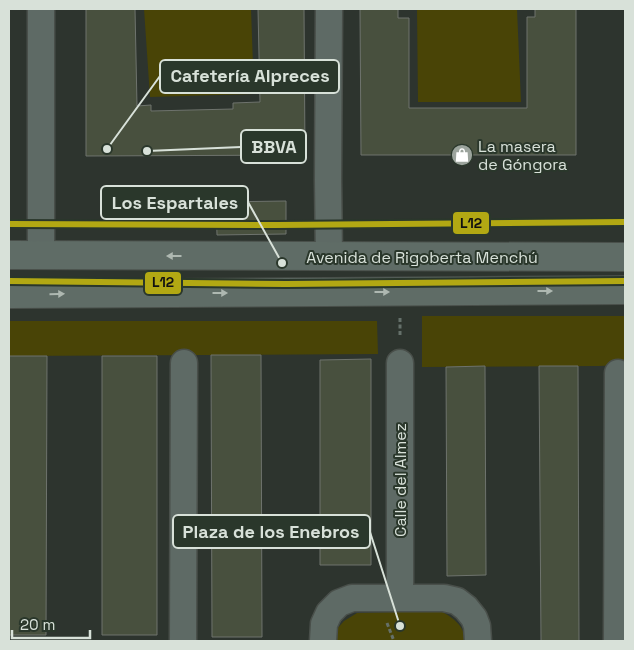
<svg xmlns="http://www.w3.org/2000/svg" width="634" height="650" viewBox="0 0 634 650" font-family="'Space Grotesk',sans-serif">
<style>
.green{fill:#494406}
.building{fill:#48503e;stroke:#6e736d}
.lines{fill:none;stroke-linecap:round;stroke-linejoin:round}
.street-casing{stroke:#494f4a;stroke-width:29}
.secondary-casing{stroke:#494f4a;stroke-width:30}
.path{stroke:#65706a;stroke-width:3;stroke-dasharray:4 2.5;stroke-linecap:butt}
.street{stroke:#5e6a65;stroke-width:26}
.secondary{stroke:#5f6c66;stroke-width:28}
.metro-1-casing{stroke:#2a372b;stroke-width:10}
.metro-1{stroke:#b2a813;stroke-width:6}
.oneway{fill:#aeb8b1}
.labels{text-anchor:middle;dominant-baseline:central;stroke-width:4;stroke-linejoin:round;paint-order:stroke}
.poi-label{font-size:16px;fill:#d8e1d9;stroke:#2a372b;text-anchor:start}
.street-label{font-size:16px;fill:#d8e1d9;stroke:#2a372b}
.leader{fill:none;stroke:#d8e1d9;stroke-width:2}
.callout-dot{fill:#d8e1d9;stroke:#2a372b;stroke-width:2}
.callout{fill:#2a372b;stroke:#d8e1d9;stroke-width:2}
.callout-label{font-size:18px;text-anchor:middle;font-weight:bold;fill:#d8e1d9}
.line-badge{stroke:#2a372b;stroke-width:2}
.pale-badge-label{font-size:14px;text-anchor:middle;font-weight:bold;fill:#111}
</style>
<rect width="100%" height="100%" fill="#2d342e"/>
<path class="green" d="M144 9H251L254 94 150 97Z
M417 9H517L521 102H418Z
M422 316H625V360H617V365L599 366 422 367Z
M9 321H377L378 354 9 356Z
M441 611C453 618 465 626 465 641H336V630L344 621 357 613Z"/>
<path class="building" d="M86 9H135L137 106 151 105V111L233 109V103L260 102 258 9H304L305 155 86 156Z
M360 9H398V18H409V108H527V17H535V9H576V155H361Z
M286 201V234L217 235 216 202Z
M211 355H261L262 637H212Z
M9 356H47L46 635H9Z
M102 356H157V635H102Z
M371 359V565H320V360Z
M485 366 486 575 447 576 446 367Z
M539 366H578L579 641H541Z"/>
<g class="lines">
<g class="street-casing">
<path id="street" d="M41 9V255
M329 9 328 180 329 256
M400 363V598
M183 641 184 363
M323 641 324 624 329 613 339 603 352 598H444L457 601 466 608 474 618 477 626 478 641
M617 641 618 373"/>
</g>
<g class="secondary-casing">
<path id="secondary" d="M9 255 625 257
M9 294 625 290"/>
</g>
<path class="path" d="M400 318V337
M387 623 394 641"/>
<use href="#street" class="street"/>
<use href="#secondary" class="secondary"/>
<g class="metro-1-casing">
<path id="metro-1" d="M9 224 276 225 625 222
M9 281 286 284 625 281"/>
</g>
<use href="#metro-1" class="metro-1"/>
</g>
<defs><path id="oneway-solid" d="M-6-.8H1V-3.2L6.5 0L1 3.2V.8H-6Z" transform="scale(1.25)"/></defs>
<g class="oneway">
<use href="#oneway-solid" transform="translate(174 256) rotate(-180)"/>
<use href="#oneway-solid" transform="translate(545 291)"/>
<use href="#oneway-solid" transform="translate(382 292)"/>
<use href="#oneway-solid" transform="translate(220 293)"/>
<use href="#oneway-solid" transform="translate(57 294) rotate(-1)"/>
</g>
<defs>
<g id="shop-disc" transform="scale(1.125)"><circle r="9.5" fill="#9ca49d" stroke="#2a372b"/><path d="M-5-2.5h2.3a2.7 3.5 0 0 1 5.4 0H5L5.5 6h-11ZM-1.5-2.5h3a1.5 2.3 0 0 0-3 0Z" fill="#fff"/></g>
</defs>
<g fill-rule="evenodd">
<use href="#shop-disc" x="462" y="155"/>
</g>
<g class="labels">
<g class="poi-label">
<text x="478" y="146">La masera<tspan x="478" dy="18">de Góngora</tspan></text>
</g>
<g class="street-label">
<text x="422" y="257">Avenida de Rigoberta Menchú</text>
<text transform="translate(400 480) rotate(-90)">Calle del Almez</text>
</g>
</g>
<path class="leader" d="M107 149L160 76M147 151L241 147M282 263L248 202M400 626L370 532"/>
<g class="callout-dot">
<circle cx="107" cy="149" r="5"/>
<circle cx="147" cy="151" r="5"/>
<circle cx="282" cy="263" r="5"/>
<circle cx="400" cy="626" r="5"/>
</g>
<g class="callout">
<rect x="160" y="60" width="179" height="33" rx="5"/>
<rect x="241" y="130" width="65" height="33" rx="5"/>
<rect x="101" y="186" width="147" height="33" rx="5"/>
<rect x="173" y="515" width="197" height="33" rx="5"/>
</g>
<g class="callout-label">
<text x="250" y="82">Cafetería Alpreces</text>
<text x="274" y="153">BBVA</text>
<text x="175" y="209">Los Espartales</text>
<text x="271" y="538">Plaza de los Enebros</text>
</g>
<g class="line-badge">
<rect x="452" y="211" width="38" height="24" rx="5" fill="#b2a813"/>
<rect x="144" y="271" width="38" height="24" rx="5" fill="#b2a813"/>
</g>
<g class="pale-badge-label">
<text x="471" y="228">L12</text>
<text x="163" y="287">L12</text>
</g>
<rect width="634" height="650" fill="none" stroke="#d8e1d9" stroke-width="20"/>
<path d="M12 630v8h78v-8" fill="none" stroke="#d8e1d9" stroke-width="2.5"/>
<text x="20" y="630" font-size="15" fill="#d8e1d9" stroke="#2a372b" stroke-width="4" paint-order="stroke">20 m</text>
</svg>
